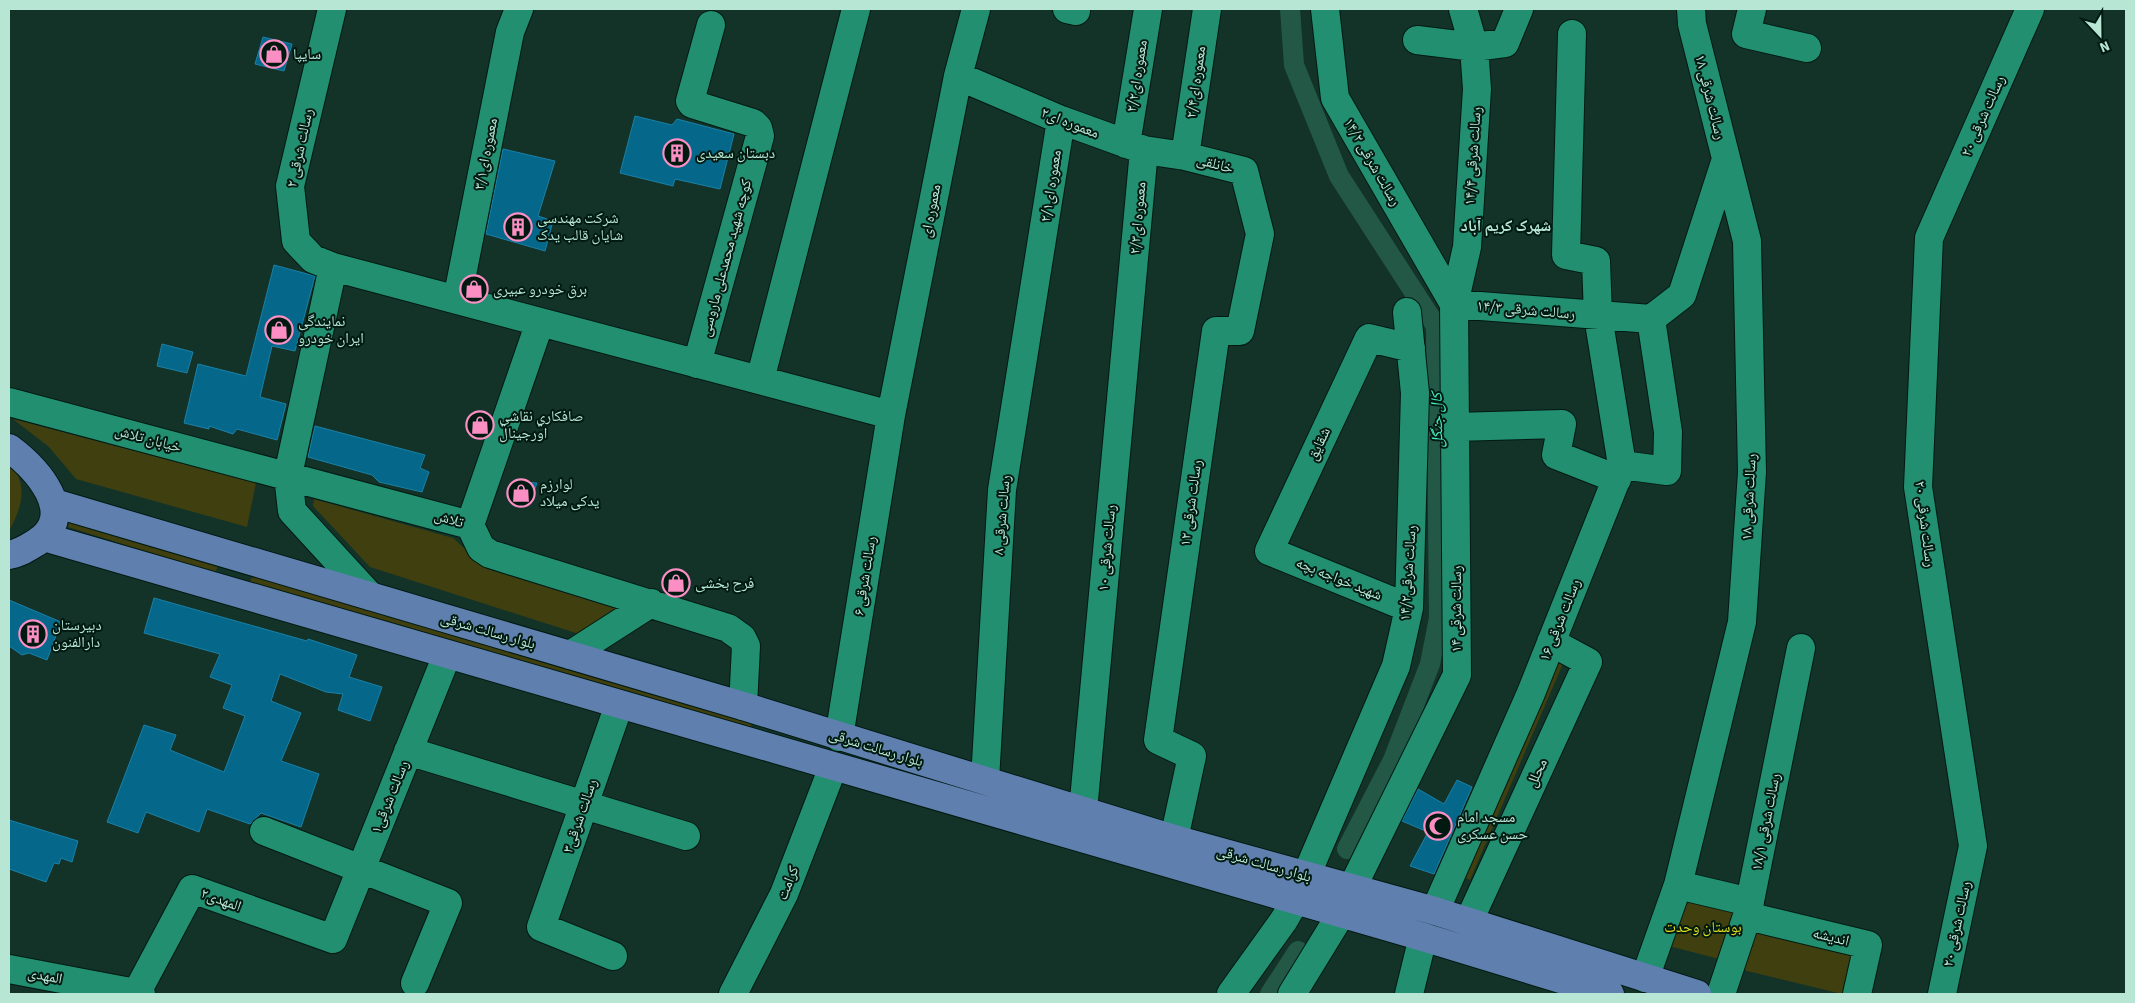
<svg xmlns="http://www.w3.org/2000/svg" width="2135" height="1003" viewBox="0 0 2135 1003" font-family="'Source Sans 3','Noto Naskh Arabic',sans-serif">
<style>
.green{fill:#3f3f10}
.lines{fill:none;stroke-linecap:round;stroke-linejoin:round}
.canal{stroke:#235847;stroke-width:20}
.building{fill:#056789;stroke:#1a81a8}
.minor-casing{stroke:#001a12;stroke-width:30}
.major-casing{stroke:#001a12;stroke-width:30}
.minor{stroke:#228f71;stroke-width:28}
.major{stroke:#5f7faf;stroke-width:28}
.labels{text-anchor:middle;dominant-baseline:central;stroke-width:4;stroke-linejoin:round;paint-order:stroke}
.poi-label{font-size:15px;fill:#b8e6d5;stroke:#001a12;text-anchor:start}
.street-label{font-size:15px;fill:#b8e6d5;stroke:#001a12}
.park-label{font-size:15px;fill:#dfe01a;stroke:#001a12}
.neighbourhood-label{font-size:16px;font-weight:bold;fill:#b8e6d5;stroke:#001a12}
.water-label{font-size:16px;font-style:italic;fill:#47edbf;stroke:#001a12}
</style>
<rect width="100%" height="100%" fill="#133329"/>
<path class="green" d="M13 419 256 483 247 527 76 479 49 447Z
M9 464C30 483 21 510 9 531Z
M314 499 453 538 487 569 621 610 579 634 370 567 313 506Z
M69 521 218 566 215 573 68 527Z
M253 574 752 721 750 731 250 582Z
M1560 649 1568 652 1470 880 1463 877Z
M1685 895 1736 908 1719 959 1669 946Z
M1755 927 1858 953 1850 994H1842L1743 970Z"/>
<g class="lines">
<path class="canal" d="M1290 9 1294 65 1339 176 1436 326 1439 618 1430 664 1393 760 1347 849
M1270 994 1298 951"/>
</g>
<path class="building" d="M263 37 292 44 284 71 255 64Z
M635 116 672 125 677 119 734 134 720 189 675 179 673 186 620 173Z
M503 149 555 161 538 216 553 221 545 251 486 234Z
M274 265 315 276 295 351 272 346 260 397 286 404 277 440 237 429 233 434 209 426V429L184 423 198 364 246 376Z
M162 344 193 352 187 373 157 366Z
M315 426 425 455 420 468 429 472 422 492 379 482 372 475 308 457Z
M524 482 537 483 530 502 507 496 515 486Z
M154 598 307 641 308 639 357 655 349 677 382 687 370 721 338 710 343 694 326 692 280 674 271 701 301 713 281 761 319 774 301 827 261 813 250 824 207 809 199 832 146 812 138 833 107 822 144 725 176 735 170 750 224 772 245 716 223 708 232 685 210 677 220 654 144 633Z
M9 600 61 622 47 660 29 653 22 655 9 646Z
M1457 780 1472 787 1434 874 1410 866 1428 832 1402 821 1418 789 1444 804Z
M9 820 78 841 72 862 61 858 59 864 54 863 46 882 9 869Z"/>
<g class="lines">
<g class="minor-casing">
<path id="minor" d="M332 9 290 186 296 241 313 259 333 267 288 475 292 511 370 596
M1067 9 1076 11
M1325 9 1335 98 1454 304
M1752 9 1746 34 1807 48
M1417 40 1474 47 1505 43 1519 9
M958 76 1061 120 1144 150 1185 156 1244 171 1260 234 1240 331H1216L1158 740 1192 756 1174 839
M1126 144 1148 9
M1185 156 1207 9
M333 267 891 415
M457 300 510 32 519 9
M1454 304 1651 319 1668 432 1667 471 1622 465
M1651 319 1682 295 1726 159
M697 364 760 136 758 128 753 123 692 104 690 101 711 25
M760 380 856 9
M9 402 470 525 481 548 490 554 728 628 742 638 746 646 743 706
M1455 427 1562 424 1556 455 1617 479
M470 525 540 322
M1409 608 1269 551 1369 338 1411 348
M570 655 651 603
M839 737 891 415 958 76 976 9
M408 751 686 836
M985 780 1002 490 1061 120
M1083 811 1144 150
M264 831 448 903 415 983
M1306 876 1396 666 1409 608 1415 393 1407 312
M1678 885 1750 902
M1351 890 1457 675 1454 304 1467 247 1477 89 1474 47 1463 9
M1435 911 1531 693 1622 465 1598 316 1596 261 1566 255 1572 34
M1747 916 1868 945 1857 994
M1468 923 1588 662 1551 642
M613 956 541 927 619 705
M9 969 141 994
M1645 978 1678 885 1742 622 1752 472 1747 241 1692 24 1691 9
M136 994 192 889 333 939 447 655
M733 994 784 894 833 767
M1231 994 1284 920 1295 901
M1292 994 1341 914
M1409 994 1423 937
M1721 994 1747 916 1801 648
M1942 994 1973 846 1918 487 1929 238 2030 9"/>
</g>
<g class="major-casing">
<path id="major" d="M9 448C36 468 79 514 37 542 27 548 20 553 9 555
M54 503 743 706 1174 839 1435 911 1697 994
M44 537 1423 937 1610 994"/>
</g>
<use href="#minor" class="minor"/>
<use href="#major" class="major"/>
</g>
<defs>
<g id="shop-ring" transform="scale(1.4375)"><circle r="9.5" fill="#001a12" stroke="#fb8fc4" stroke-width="1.5"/><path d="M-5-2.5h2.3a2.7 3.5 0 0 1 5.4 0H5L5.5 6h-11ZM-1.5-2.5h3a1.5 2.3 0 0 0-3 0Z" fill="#fb8fc4"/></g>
<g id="building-ring" transform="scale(1.4375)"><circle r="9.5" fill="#001a12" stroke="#fb8fc4" stroke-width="1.5"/><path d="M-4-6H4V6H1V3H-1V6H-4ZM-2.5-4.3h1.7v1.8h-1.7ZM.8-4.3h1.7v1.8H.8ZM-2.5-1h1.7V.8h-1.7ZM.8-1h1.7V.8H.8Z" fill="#fb8fc4"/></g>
<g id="mosque-ring" transform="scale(1.4375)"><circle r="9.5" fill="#001a12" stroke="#fb8fc4" stroke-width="1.5"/><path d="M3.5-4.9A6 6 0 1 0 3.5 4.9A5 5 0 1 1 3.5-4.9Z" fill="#fb8fc4"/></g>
</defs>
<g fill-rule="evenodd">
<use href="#shop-ring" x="274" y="54"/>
<use href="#building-ring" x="677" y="153"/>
<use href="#building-ring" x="518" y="227"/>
<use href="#shop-ring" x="474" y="289"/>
<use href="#shop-ring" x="279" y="330"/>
<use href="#shop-ring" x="480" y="425"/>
<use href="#shop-ring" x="521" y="493"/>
<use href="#shop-ring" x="676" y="583"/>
<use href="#building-ring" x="33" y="634"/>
<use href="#mosque-ring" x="1438" y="826"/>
</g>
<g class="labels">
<g class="poi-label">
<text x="293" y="54">سایپا</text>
<text x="696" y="153">دبستان سعیدی</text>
<text x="537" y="218">شرکت مهندسی<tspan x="537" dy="17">شایان قالب یدک</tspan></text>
<text x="493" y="289">برق خودرو عبیری</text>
<text x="298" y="321">نمایندگی<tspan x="298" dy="17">ایران خودرو</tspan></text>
<text x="499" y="416">صافكاري نقاشي<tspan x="499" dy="17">اورجينال</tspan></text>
<text x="540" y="484">لوارزم<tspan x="540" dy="17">یدکی میلاد</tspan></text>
<text x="695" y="583">فرح بخشی</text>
<text x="52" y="625">دبیرستان<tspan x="52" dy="17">دارالفنون</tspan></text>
<text x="1457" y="817">مسجد امام<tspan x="1457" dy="17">حسن عسکری</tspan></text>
</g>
<g class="street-label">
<text transform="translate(1137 76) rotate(-81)">معموره ای۲/۲</text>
<text transform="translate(1196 82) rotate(-82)">معموره ای۲/۴</text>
<text transform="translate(1710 97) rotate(76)">رسالت شرقی ۱۸</text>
<text transform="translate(1983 116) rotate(-66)">رسالت شرقی ۲۰</text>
<text transform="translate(1070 123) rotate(21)">معموره ای۲</text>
<text transform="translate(300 148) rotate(-78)">رسالت شرقی ۲</text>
<text transform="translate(486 154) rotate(-79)">معموره ای۳/۱</text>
<text transform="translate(1473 156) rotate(-86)">رسالت شرقی ۱۴/۴</text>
<text transform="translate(1372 162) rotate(60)">رسالت شرقی ۱۴/۲</text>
<text transform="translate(1215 164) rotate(15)">خانلقی</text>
<text transform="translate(1051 186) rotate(-81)">معموره ای۲/۱</text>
<text transform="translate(931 211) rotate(-79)">معموره ای</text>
<text transform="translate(1138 218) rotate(-85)">معموره ای۲/۳</text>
<text transform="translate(726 258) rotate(-75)">کوچه شهید محمدعلی ماروسی</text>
<text transform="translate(1526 310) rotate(5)">رسالت شرقی ۱۴/۳</text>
<text transform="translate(148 439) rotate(15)">خیابان تلاش</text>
<text transform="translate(1319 444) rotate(-65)">شقایق</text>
<text transform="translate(1749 497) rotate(-87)">رسالت شرقی ۱۸</text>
<text transform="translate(1191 503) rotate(-82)">رسالت شرقی ۱۲</text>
<text transform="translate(1002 515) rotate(-85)">رسالت شرقی ۸</text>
<text transform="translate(449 519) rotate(16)">تلاش</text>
<text transform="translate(1925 524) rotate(83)">رسالت شرقی ۲۰</text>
<text transform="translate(1107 548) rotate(-85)">رسالت شرقی ۱۰</text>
<text transform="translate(1408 573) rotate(-86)">رسالت شرقی۱۴/۲</text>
<text transform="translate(865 576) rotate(-81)">رسالت شرقی ۶</text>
<text transform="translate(1339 579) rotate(22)">شهید خواجه بچه</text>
<text transform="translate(1456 609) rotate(-90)">رسالت شرقی ۱۴</text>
<text transform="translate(1560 620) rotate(-68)">رسالت شرقی ۱۶</text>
<text transform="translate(488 631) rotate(16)">بلوار رسالت شرقی</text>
<text transform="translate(876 748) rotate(17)">بلوار رسالت شرقی</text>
<text transform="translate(1537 773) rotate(-65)">محلل</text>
<text transform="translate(390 797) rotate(-68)">رسالت شرقی۱</text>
<text transform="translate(580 816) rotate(-71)">رسالت شرقی۳</text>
<text transform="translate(1766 822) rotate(-79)">رسالت شرقی ۱۸/۱</text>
<text transform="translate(1264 864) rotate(16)">بلوار رسالت شرقی</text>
<text transform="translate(788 883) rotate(-68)">کرامت</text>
<text transform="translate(221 900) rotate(20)">المهدی۲</text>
<text transform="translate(1957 924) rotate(-78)">رسالت شرقی ۲۰</text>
<text transform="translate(1831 937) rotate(14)">اندیشه</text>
<text transform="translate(45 976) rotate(11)">المهدی</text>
</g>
<g class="park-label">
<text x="1703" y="927">بوستان وحدت</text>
</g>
<g class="neighbourhood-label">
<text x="1506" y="226">شهرک کریم آباد</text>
</g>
<g class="water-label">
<text transform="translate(1437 420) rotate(-91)">کال جنگل</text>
</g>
</g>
<rect width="2135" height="1003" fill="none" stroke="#b8e6d5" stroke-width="20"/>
<g transform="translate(2100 35) rotate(158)" stroke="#001a12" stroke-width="4" paint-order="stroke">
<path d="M0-4L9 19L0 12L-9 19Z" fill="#b8e6d5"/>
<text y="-8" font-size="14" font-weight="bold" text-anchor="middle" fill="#b8e6d5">N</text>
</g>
</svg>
